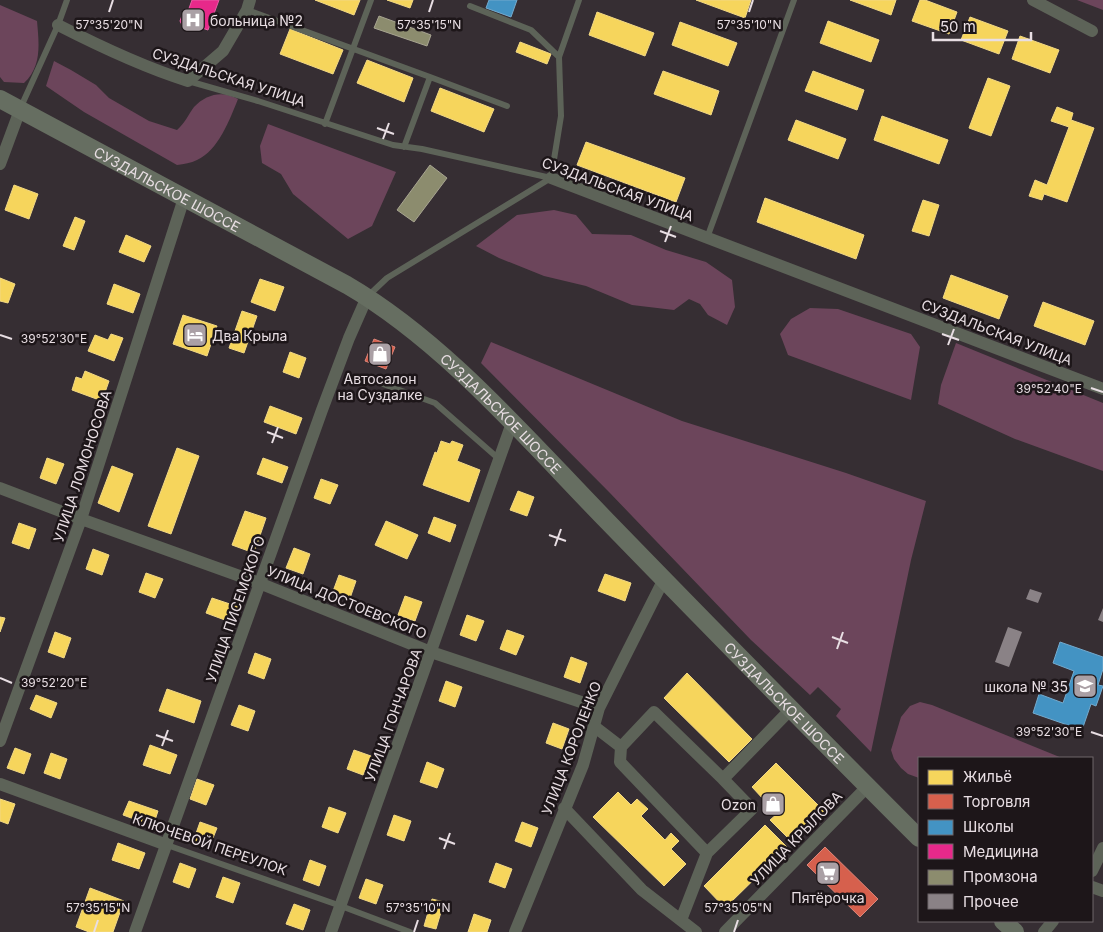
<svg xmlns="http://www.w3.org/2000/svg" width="1103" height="932" viewBox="0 0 1103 932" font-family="Inter,sans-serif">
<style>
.green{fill:#6c455b}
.homes{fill:#f6d55c;stroke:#f2d884}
.shops{fill:#d6604d;stroke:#db867a}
.schools{fill:#4393c3;stroke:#74aacd}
.health{fill:#e7298a;stroke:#e75fa5}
.industry{fill:#8c8c6e;stroke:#a8a591}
.building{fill:#8a8286}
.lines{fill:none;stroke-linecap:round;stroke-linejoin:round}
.service{stroke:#5d6358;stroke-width:6}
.minor{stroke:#5d6358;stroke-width:12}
.secondary{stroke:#666e61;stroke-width:18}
.ticks{fill:none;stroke:#e8dee3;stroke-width:2}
.labels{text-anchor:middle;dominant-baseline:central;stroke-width:5;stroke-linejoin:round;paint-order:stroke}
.poi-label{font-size:14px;fill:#e8dee3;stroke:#1d1619;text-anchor:start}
.street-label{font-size:14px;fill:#e8dee3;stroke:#1d1619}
.ticks-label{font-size:12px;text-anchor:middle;fill:#e8dee3;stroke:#1d1619;stroke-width:5;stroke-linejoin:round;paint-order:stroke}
</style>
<rect width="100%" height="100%" fill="#362e33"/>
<path class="green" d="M1077 0H1103V10Z
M0 5 37 21C39 44 42 66 24 83L4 82 0 77Z
M54 61 71 70 96 85 109 98 149 121 177 130C185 123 188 115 194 107 206 94 223 90 238 99 230 119 218 151 197 160 191 163 184 164 177 165L84 112 46 86Z
M268 124 396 172 372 226 348 239 293 194 281 174 262 163 260 146Z
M554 210 576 215 592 234 631 235 666 250 706 262 732 280 735 307 727 325 708 315 700 304 689 299 674 310 632 305 586 286 544 276 499 258 476 246 517 215Z
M810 308 838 309 911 334 920 347 911 400 788 355 780 334 791 319Z
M491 342 682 421 846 473 926 501 911 560 871 752 836 716 841 709 818 687 810 695 751 640 609 492 481 363Z
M956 343 1103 403V471L1015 439 938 404 941 385Z
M920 702 932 705 1062 758H919V778L908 774 901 768 894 759 891 750 901 717 910 706Z"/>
<path class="homes" d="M315 0H360L354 15Z
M387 0H413L410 8Z
M696 0H751L745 18Z
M850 0H896L891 15Z
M920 0H925L957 12 949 34 912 21Z
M597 12 654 33 645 56 589 35Z
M970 17 1008 31 999 54 961 40Z
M828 21 879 40 871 62 820 43Z
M680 22 737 43 728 66 672 45Z
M290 29 343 50 333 74 280 54Z
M1020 36 1059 50 1050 73 1012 59Z
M520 42 551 54 547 64 516 52Z
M367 60 413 78 404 102 357 83Z
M663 71 719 91 711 115 654 94Z
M813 71 864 90 857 110 805 91Z
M988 78 1010 86 991 136 969 128Z
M440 88 494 109 484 132 431 111Z
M1057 107 1073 113 1071 120 1094 128 1067 202 1044 194 1042 200 1029 196 1035 180 1047 185 1069 127 1051 121Z
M882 116 948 140 939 164 874 140Z
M796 120 846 139 838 159 788 140Z
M586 142 685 178 676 202 577 165Z
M14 185 38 194 29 219 5 210Z
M765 198 864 235 856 259 757 222Z
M923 200 939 205 929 236 912 231Z
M75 217 85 221 74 250 63 246Z
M126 235 151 246 144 262 119 252Z
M951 275 1008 296 999 319 943 298Z
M0 278 15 284 8 303 0 301Z
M260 279 284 287 275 311 251 302Z
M114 284 140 294 133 313 107 304Z
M1043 302 1094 321 1085 345 1034 326Z
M242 311 257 316 244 353 229 348Z
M183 315 217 326 207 356 173 344Z
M111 334 123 338 114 361 88 351 95 335 108 340Z
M290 352 306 358 299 378 283 372Z
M85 371 109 381 102 401 72 390 76 377 82 379Z
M270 406 302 418 296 434 264 422Z
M441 441 450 444 452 441 463 445 457 461 480 470 469 502 423 485 435 452 437 453Z
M177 448 199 456 171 534 148 526Z
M47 458 64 464 56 484 40 478Z
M263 458 288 467 282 483 257 474Z
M112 466 133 474 119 512 98 503Z
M321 479 338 485 330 504 314 498Z
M518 491 534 497 527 516 510 510Z
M245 511 266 518 254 553 232 545Z
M434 517 456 525 450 542 428 533Z
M386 521 418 535 407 559 375 545Z
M19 523 36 529 29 549 12 543Z
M294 548 310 554 303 574 286 568Z
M93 549 109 555 102 575 86 569Z
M146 573 163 579 155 598 139 592Z
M605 574 631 583 625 601 598 591Z
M339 575 356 581 349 601 332 594Z
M405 596 422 602 415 621 398 615Z
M212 598 239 607 233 623 206 613Z
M467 615 484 621 476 641 460 635Z
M0 617 5 618 0 632Z
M507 630 524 636 516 655 500 649Z
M55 632 71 638 64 658 48 652Z
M255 653 271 659 264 679 248 673Z
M571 657 587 663 580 683 564 677Z
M687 673 752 739 729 762 664 698Z
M446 681 462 687 455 707 439 701Z
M167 689 201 701 194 723 159 711Z
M36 695 57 703 51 718 30 709Z
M239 705 255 711 248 731 231 725Z
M553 723 569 729 562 749 546 743Z
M150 745 177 755 170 774 143 765Z
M15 748 31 754 24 774 7 768Z
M354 750 371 756 363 775 347 769Z
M51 753 67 759 60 779 44 773Z
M427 762 444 769 437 788 420 782Z
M776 763 824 811 792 842 770 820 777 814 752 787Z
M197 779 214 785 206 805 190 799Z
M618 792 631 805 637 799 648 809 641 816 665 840 671 833 679 841 671 849 686 864 664 886 593 817Z
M0 799 15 804 8 824 0 821Z
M129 801 158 811 153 826 123 815Z
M329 807 346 813 338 833 322 827Z
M394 815 411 821 404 841 387 835Z
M200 822 217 828 209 848 193 842Z
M522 822 538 828 531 847 515 841Z
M765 825 787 847 725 908 704 886Z
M118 843 145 853 139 869 112 860Z
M310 860 326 866 319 886 303 880Z
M180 863 196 869 189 888 173 882Z
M496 863 512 869 505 888 489 882Z
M223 877 240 883 233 903 216 897Z
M366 879 383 885 376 904 359 898Z
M90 888 124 901 113 932H89L76 927Z
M432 899 444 902 436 929 424 926Z
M294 904 310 910 303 930 286 924Z
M474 914 491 920 487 932H468Z"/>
<path class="shops" d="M374 339 395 347 386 369 365 361Z
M825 847 878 899 860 917 807 865Z"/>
<path class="schools" d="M489 0H517L511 17 486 8Z
M1060 642 1103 657V669L1098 685 1103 686 1096 706 1091 704 1082 730 1033 713 1039 694 1063 703 1074 671 1053 663Z"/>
<path class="health" d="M192 0H219L208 30 196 26 194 31 183 27 180 21 183 13 187 14Z"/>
<path class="industry" d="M379 16 431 35 427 46 374 28Z
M430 165 447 178 414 222 397 210Z"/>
<path class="building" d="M1030 589 1042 593 1038 603 1026 599Z
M1103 608V622L1098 620Z
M1008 627 1022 632 1009 667 995 662Z"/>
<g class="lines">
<path class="service" d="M470 6 531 30 559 57
M247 10 430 77 404 147
M430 77 507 106
M188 81 258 101 393 145 422 149 551 178
M20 109 58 25 67 0
M325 124 371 0
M707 238 794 0
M368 296 387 278 551 178 561 116 559 57 579 0
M383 384 435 403 499 459
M167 845 341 906 410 932"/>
<path class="minor" d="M1033 0 1092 31
M58 25C101 47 143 67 188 81L223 51 247 10 250 0
M0 164 20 110
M551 178 1103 389
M0 488 81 519 259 583 431 652 599 708
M595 727 621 747
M0 741 81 519 184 198
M723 779 752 809 707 853 620 762 621 747 654 712 723 779 791 709
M0 784 167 845
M564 808 642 890 696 932
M1092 871 1103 848
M1092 887 1103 891
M681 920 707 853
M135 932 322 410 349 338 367 297
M331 932 512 423
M515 932 583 765 599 708 664 579
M725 932 868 786
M1044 932 1053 921"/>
<g class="secondary">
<path id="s1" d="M0 99 347 285C445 342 528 440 607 521 710 627 814 733 919 838"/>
<path d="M1003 921 1015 932"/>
</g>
</g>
<path class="ticks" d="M109 12 113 0M429 12 433 0M749 12 753 0M377 128 394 134M383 139 389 123M660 231 676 237M665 242 671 226M942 334 959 340M0 335 12 339M948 345 954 329M1091 388 1103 392M267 432 283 438M272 443 278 427M549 535 566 541M555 546 561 529M832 637 848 643M837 649 843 632M0 678 12 683M1091 732 1103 736M156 735 173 741M162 746 168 730M439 838 455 844M444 849 450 833M94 932 98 920M414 932 418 920M734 932 738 920"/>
<defs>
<g id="hospital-square" transform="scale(1.25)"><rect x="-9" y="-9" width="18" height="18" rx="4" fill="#aaa0a5" stroke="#1d1619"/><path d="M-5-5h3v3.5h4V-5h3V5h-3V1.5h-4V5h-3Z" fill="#fff"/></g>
<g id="hotel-square" transform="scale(1.25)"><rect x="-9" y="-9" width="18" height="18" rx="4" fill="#aaa0a5" stroke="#1d1619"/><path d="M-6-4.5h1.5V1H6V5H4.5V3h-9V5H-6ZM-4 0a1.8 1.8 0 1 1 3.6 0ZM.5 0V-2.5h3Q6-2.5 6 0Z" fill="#fff"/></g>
<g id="shop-square" transform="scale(1.25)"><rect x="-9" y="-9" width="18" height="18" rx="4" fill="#aaa0a5" stroke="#1d1619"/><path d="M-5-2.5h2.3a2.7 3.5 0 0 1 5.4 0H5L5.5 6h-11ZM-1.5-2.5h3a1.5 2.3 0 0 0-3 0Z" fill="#fff"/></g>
<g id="school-square" transform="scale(1.25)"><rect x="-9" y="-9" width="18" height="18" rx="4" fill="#aaa0a5" stroke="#1d1619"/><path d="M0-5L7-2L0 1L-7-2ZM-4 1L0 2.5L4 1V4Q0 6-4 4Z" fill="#fff"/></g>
<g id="supermarket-square" transform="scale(1.25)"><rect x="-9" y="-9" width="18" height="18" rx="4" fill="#aaa0a5" stroke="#1d1619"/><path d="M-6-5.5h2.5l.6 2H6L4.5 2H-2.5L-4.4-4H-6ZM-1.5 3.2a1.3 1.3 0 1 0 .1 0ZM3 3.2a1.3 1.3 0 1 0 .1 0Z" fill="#fff"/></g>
</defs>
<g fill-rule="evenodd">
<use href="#hospital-square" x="193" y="20"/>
<use href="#hotel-square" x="195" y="335"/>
<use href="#shop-square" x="380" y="354"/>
<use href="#school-square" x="1085" y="686"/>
<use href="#shop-square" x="773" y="804"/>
<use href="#supermarket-square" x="828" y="873"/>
</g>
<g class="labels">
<g class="poi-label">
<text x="210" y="20">больница №2</text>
<text x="212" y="335">Два Крыла</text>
<text x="380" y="378" text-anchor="middle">Автосалон<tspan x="380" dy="16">на Суздалке</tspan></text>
<text x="1068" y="686" text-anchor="end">школа № 35</text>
<text x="756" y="804" text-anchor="end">Ozon</text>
<text x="828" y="897" text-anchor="middle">Пятёрочка</text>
</g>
<g class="street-label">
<text transform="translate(229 77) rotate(18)">СУЗДАЛЬСКАЯ УЛИЦА</text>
<text stroke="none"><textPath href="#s1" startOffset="190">СУЗДАЛЬСКОЕ ШОССЕ</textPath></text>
<text transform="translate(618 189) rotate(20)">СУЗДАЛЬСКАЯ УЛИЦА</text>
<text transform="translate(997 332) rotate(21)">СУЗДАЛЬСКАЯ УЛИЦА</text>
<text stroke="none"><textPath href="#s1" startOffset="595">СУЗДАЛЬСКОЕ ШОССЕ</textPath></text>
<text transform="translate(82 466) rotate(-72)">УЛИЦА ЛОМОНОСОВА</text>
<text transform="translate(347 602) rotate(22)">УЛИЦА ДОСТОЕВСКОГО</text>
<text transform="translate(235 609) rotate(-71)">УЛИЦА ПИСЕМСКОГО</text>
<text stroke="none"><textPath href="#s1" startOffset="1000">СУЗДАЛЬСКОЕ ШОССЕ</textPath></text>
<text transform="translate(393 715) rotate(-70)">УЛИЦА ГОНЧАРОВА</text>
<text transform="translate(571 748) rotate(-69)">УЛИЦА КОРОЛЕНКО</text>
<text transform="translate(796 838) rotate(-46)">УЛИЦА КРЫЛОВА</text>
<text transform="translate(210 844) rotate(19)">КЛЮЧЕВОЙ ПЕРЕУЛОК</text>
</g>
</g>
<g class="ticks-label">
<text x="109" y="29">57°35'20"N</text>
<text x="429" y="29">57°35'15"N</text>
<text x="749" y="29">57°35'10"N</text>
<text x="54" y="343">39°52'30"E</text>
<text x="1049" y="393">39°52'40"E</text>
<text x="54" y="687">39°52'20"E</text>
<text x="1049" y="736">39°52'30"E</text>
<text x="98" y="912">57°35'15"N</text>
<text x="418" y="912">57°35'10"N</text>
<text x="738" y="912">57°35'05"N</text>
</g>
<rect x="918" y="757" width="175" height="165" fill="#1d1619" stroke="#6e666a"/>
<rect x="928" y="770" width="25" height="15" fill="#f6d55c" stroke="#6e666a"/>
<text x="963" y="782" font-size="15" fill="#e8dee3">Жильё</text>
<rect x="928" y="794" width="25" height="15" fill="#d6604d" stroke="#6e666a"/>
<text x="963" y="807" font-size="15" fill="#e8dee3">Торговля</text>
<rect x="928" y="820" width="25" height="15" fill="#4393c3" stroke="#6e666a"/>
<text x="963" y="832" font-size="15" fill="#e8dee3">Школы</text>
<rect x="928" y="844" width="25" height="15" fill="#e7298a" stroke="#6e666a"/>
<text x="963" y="857" font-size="15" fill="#e8dee3">Медицина</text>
<rect x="928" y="870" width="25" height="15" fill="#8c8c6e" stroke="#6e666a"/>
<text x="963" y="882" font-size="15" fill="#e8dee3">Промзона</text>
<rect x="928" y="894" width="25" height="15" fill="#8a8286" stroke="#6e666a"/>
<text x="963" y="907" font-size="15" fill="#e8dee3">Прочее</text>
<path d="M933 32v8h98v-8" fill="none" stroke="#e8dee3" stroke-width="2.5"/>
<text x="940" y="32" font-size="15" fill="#e8dee3" stroke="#1d1619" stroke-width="4" paint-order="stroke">50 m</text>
</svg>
